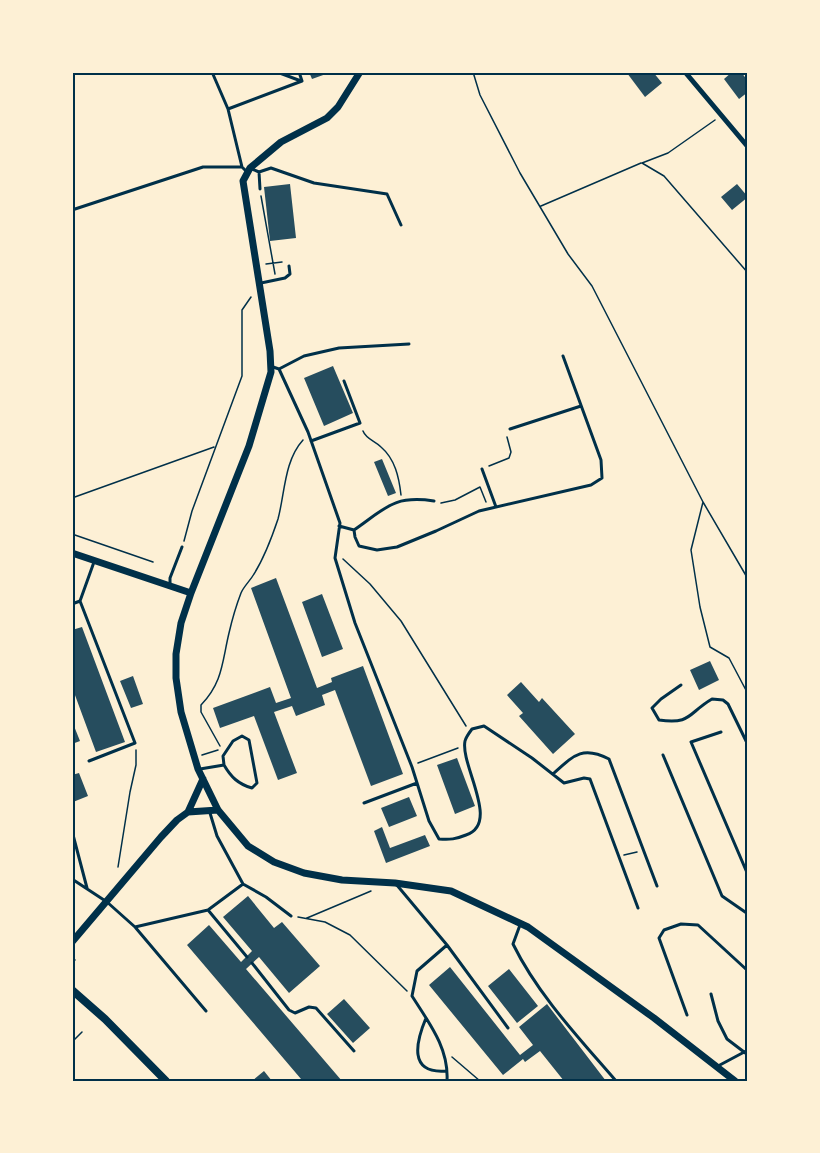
<svg xmlns="http://www.w3.org/2000/svg" width="820" height="1153" viewBox="0 0 820 1153" font-family="Bitter,serif">
<style>
.building{fill:#264d5e}
.lines{fill:none;stroke-linecap:round;stroke-linejoin:round}
.path{stroke:#003049;stroke-width:1.5}
.service{stroke:#003049;stroke-width:3}
.minor{stroke:#003049;stroke-width:5}
.tertiary{stroke:#003049;stroke-width:7}
.secondary{stroke:#003049;stroke-width:8}
.neatline{fill:none;stroke:#003049;stroke-width:2}
</style>
<rect width="100%" height="100%" fill="#fdf0d5"/>
<path class="building" d="M309 72H326V74L312 79Z
M628 72H653L662 83 645 97 627 73Z
M732 72H741L748 81V92L739 99 724 79Z
M290 184 296 238 270 241 264 187Z
M737 184 748 197 732 210 721 197Z
M333 366 353 413 324 426 304 378Z
M382 459 396 493 388 496 374 462Z
M276 578 317 688 332 682 331 678 363 666 403 774 371 786 335 690 322 695 325 705 296 716 292 706 274 712 297 773 278 780 254 716 220 728 213 708 270 687 276 703 291 698 251 588Z
M322 594 343 649 322 657 302 602Z
M82 627 125 742 96 752 72 687V630Z
M710 661 719 680 699 690 690 670Z
M133 676 143 704 131 708 120 681Z
M521 682 539 702 542 698 575 734 553 754 519 716 523 713 507 695Z
M72 721 80 741 72 744Z
M457 758 475 806 455 814 437 765Z
M79 773 88 796 73 802 72 775Z
M409 797 417 816 389 827 381 808Z
M382 827 390 848 425 835 430 846 386 863 374 831Z
M248 896 274 928 282 922 320 966 289 993 259 957 246 969 342 1081H298L301 1079 187 945 209 925 241 962 252 951 223 917Z
M450 967 520 1055 533 1045 519 1027 547 1004 606 1081H564L540 1051 525 1062 523 1059 503 1075 429 985Z
M509 969 538 1006 517 1023 488 986Z
M344 999 370 1028 353 1043 327 1014Z
M264 1071 272 1081H252Z"/>
<g class="lines">
<path class="path" d="M473 72 480 95 520 173 568 254 592 286 703 502
M715 120 668 153 642 163 664 176 748 273
M261 196 275 274
M541 206 641 163
M266 264 282 262
M363 431C366 439 375 441 381 447 395 459 399 477 401 495
M489 466 509 458 511 452 507 437
M480 487 486 502
M72 498 214 447
M441 503 455 500 480 487
M72 534 153 562
M184 541 192 511 242 376V310L251 297
M343 559 370 584 401 621 466 726
M748 579 703 502 691 550 700 607 710 647 729 658 748 694
M220 746 201 712V705C223 682 222 662 229 633 232 620 236 606 241 593 244 586 250 581 254 574 264 558 272 537 278 519 285 493 284 461 303 440
M202 755 218 750
M418 763 458 748
M624 855 637 852
M118 867 130 792 136 765V750
M298 917 325 922 350 935 407 991
M307 918 371 891
M72 957 75 960
M72 1042 82 1032
M452 1057 480 1081
M72 1079 74 1081"/>
<path class="service" d="M212 72 228 109 242 167 246 171
M277 72 301 81
M228 109 302 81 299 72
M252 169 259 172 271 168 314 183 387 194 401 225
M259 172 260 189
M72 210 203 167H242
M261 283 285 278 290 274 289 266
M273 367 279 369 308 432 340 523 335 558 355 623 412 767 429 821 439 839C450 840 456 839 466 835 501 824 460 765 465 741 466 737 469 733 472 729L484 726 532 758 564 783 584 778 590 779 638 908
M279 369 304 356 339 348 409 344
M510 429 581 406
M311 441 360 423 344 381
M482 469 496 507
M339 526 354 530 355 537 359 546 377 550 397 547 436 531 479 511 591 485 602 478 601 460 563 356
M354 530C386 508 393 495 434 501
M170 584V578L182 547
M72 604 80 601
M681 685 661 699 652 708 659 720C691 725 688 713 712 699L723 700 728 704 748 745
M721 732 691 742 748 875
M663 755 722 896 748 914
M89 761 135 743 80 601 94 562
M200 769 224 765 223 756 233 741 242 736 249 740 257 783 252 788C238 784 231 777 224 765
M553 774C573 756 582 745 609 759L657 886
M364 803 417 783
M210 813 217 836 243 884 266 897 291 916
M72 831 87 888
M72 879 107 902 135 927 206 1011
M396 884 447 945 508 1028
M208 910 247 957
M520 925 513 944C538 995 579 1038 616 1081
M135 927 208 910 243 884
M447 945 417 971 412 996C429 1023 449 1048 447 1081
M252 963 289 1010 295 1013 309 1007 316 1008 354 1051
M711 994 718 1021 727 1039 748 1055
M687 1015 659 938 664 930 681 924 698 925 748 971
M426 1018C416 1042 408 1074 446 1071
M718 1066 748 1050"/>
<path class="minor" d="M685 72 748 147"/>
<path class="tertiary" d="M360 72 338 107 327 118 281 142 250 168 243 181 270 351 271 372 249 446 191 593 181 623 176 654V678L181 712 198 769 218 810 248 846 274 862 304 873 342 880 395 883 451 891 528 927 654 1018 735 1081
M72 553 191 593
M188 812 218 810
M72 942 161 837 177 820 188 812 203 779"/>
<path class="secondary" d="M72 990 105 1019 166 1081"/>
</g>
<rect width="820" height="1153" fill="none" stroke="#fdf0d5" stroke-width="147"/>
<rect x="74" y="74" width="672" height="1006" class="neatline"/>
</svg>
